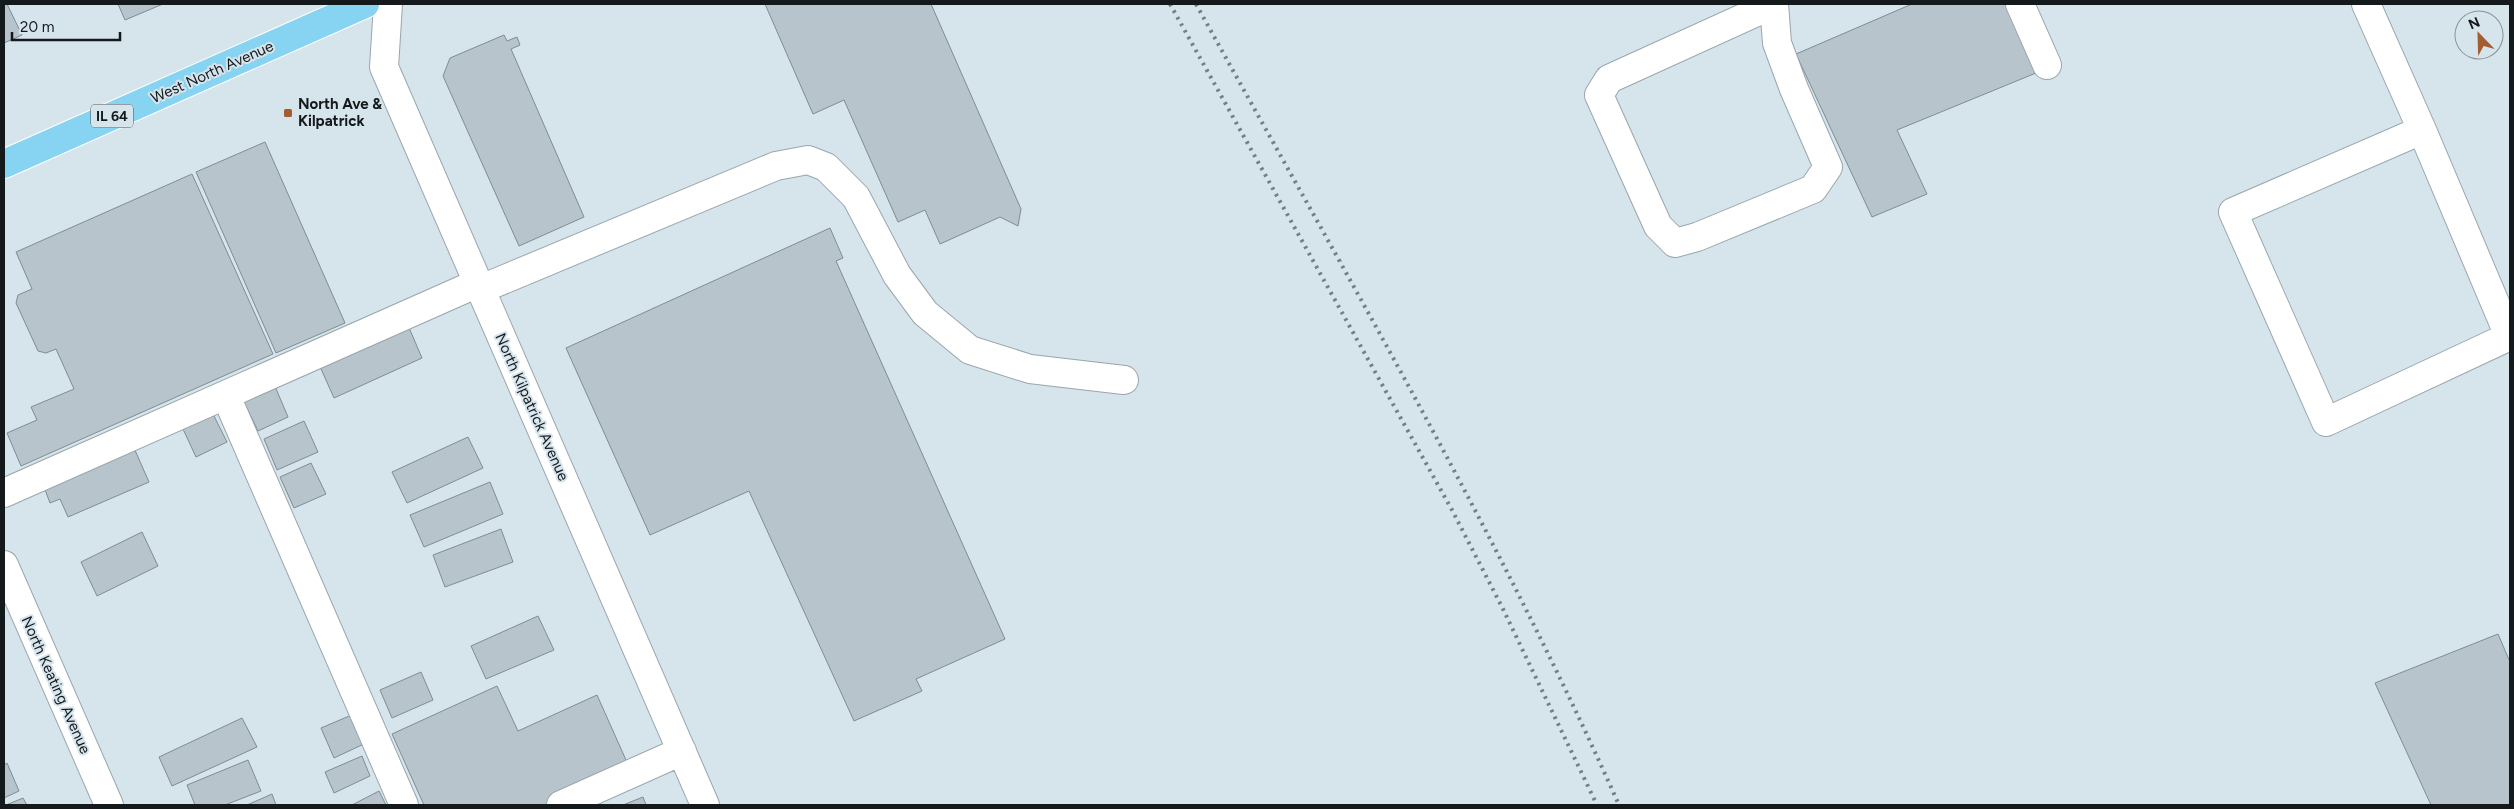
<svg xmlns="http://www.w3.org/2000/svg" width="2514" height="809" viewBox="0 0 2514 809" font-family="Figtree,sans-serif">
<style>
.building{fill:#b7c4cc;stroke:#7f8c93}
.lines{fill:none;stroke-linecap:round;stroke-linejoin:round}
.minor-casing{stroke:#99a6ad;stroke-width:30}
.major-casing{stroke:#fff;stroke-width:30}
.minor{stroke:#fff;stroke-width:28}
.major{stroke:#86d3f2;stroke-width:28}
.rail{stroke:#747e83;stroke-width:4;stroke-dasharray:2.5 5;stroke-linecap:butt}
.poi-dot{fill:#a25d30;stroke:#d6e4ec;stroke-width:2}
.labels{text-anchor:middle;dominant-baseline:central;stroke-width:4;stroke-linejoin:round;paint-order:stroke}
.shield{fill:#d6e4ec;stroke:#4e565a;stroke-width:1}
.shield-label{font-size:14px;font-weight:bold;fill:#14191c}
.street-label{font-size:15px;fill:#14191c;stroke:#d6e4ec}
.poi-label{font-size:15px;font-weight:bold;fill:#14191c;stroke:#d6e4ec;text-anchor:start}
</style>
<rect width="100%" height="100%" fill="#d6e4ec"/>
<path class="building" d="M4 4H7L22 35 4 43Z
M118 4H163L125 20Z
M765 4H931L1021 209 1018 226 1000 217 940 244 925 210 898 222 844 100 813 114Z
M1912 4H2006L2036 73 1897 130 1927 194 1872 217 1796 54Z
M504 35 507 41 517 37 520 45 511 49 584 217 519 246 443 76 450 58Z
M265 142 345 323 276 353 196 172Z
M192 174 273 354 21 466 7 433 37 420 31 407 74 389 56 349 46 353 38 351 16 303 18 295 32 289 16 252Z
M830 228 843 258 836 261 1005 639 916 679 922 691 854 721 749 491 650 535 566 348Z
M407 323 422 358 334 398 318 362Z
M274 384 288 417 258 431 242 398Z
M213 414 227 442 196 457 183 429Z
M304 421 318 452 277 470 264 439Z
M468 437 483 468 407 503 392 472Z
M134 448 149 482 68 517 60 499 50 503 44 487Z
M311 463 326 494 294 508 280 477Z
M490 482 503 514 424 547 410 515Z
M501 529 513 562 445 587 433 555Z
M142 532 158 566 97 596 81 562Z
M538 616 554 650 486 679 471 646Z
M2498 634 2510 662V805H2431L2375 683Z
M421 672 433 700 392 718 380 690Z
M497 686 518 731 597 695 630 769 550 805H424L392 734Z
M354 714 366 743 334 758 321 728Z
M242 718 257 747 172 786 159 757Z
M362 756 370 776 334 793 325 772Z
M248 760 261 791 225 805H195L187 785Z
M7 763 19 791 4 798V765Z
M379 791 386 805H352Z
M272 794 276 805H247Z
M643 797 646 805H623Z
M23 798 27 805H6Z"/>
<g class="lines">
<g class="minor-casing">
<path id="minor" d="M388 4 384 67 705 805
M1773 4H1774L1777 43 1794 89 1828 167 1813 189 1697 237 1675 243 1658 226 1599 95 1609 79 1774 4
M2020 4 2047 65
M2366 4 2422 130 2233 212 2326 422 2510 336
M2422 130 2509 336
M481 289 776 166 808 160 826 167 856 197 897 275 925 313 970 350 1030 369 1124 380
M226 396 404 805
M4 493 478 283
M4 565 109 805
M561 805 682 751"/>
</g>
<g class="major-casing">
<path id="major" d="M4 164 365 4"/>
</g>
<use href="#minor" class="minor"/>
<use href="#major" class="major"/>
<path class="rail" d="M1170 4 1452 510 1502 607 1597 805
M1196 4C1342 268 1496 529 1619 805"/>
</g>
<rect class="poi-dot" x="283" y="108" width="10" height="10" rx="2.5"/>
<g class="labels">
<rect class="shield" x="91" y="104.5" width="42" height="23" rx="4"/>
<g class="shield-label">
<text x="112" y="116">IL 64</text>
</g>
<g class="street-label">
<text transform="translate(212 72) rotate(-24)">West North Avenue</text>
<text transform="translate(532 407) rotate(66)">North Kilpatrick Avenue</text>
<text transform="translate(56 685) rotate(66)">North Keating Avenue</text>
</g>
<g class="poi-label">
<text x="298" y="104">North Ave &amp;<tspan x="298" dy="17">Kilpatrick</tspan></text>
</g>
</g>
<rect width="2514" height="809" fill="none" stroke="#14191c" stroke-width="10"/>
<g transform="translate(2479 35) rotate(337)"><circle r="24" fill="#d6e4ec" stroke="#889399"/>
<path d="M0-4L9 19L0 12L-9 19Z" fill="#a25d30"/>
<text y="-8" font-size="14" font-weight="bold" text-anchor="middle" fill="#14191c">N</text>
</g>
<path d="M12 32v8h108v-8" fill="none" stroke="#14191c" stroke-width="2.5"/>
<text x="20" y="32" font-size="15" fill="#14191c" stroke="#d6e4ec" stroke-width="4" paint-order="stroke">20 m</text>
</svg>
